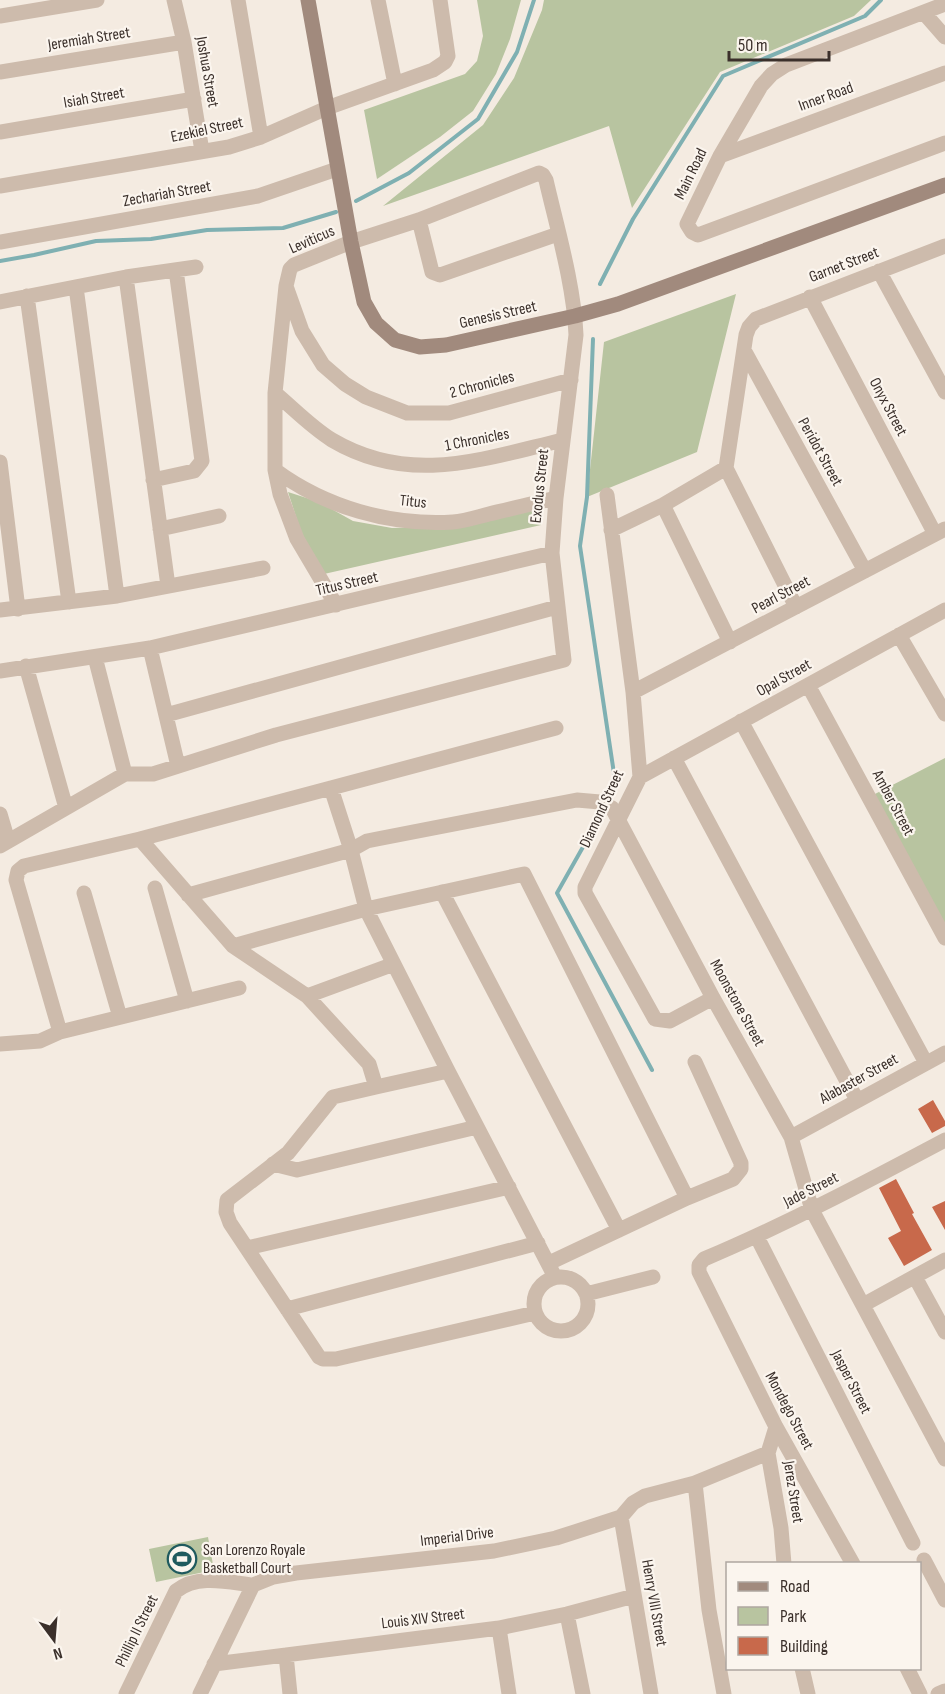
<svg xmlns="http://www.w3.org/2000/svg" width="945" height="1694" viewBox="0 0 945 1694" font-family="'Sofia Sans Condensed',sans-serif">
<style>
.green{fill:#b8c4a0}
.lines{fill:none;stroke-linecap:round;stroke-linejoin:round}
.stream{stroke:#7fb0b2;stroke-width:4}
.building{fill:#c8694b}
.street{stroke:#cdbbac;stroke-width:15}
.secondary{stroke:#a18a7d;stroke-width:15}
.labels{text-anchor:middle;dominant-baseline:central;stroke-width:4.5;stroke-linejoin:round;paint-order:stroke}
.street-label{font-size:16px;fill:#3b302b;stroke:#fbf5ee}
.poi-label{font-size:16px;fill:#3b302b;stroke:#fbf5ee;text-anchor:start}
</style>
<rect width="100%" height="100%" fill="#f4ebe1"/>
<path class="green" d="M477 0H521L510 39 496 74 473 111 440 137 377 179 364 110 465 74 477 61 483 36Z
M544 0H871L854 16 720 72 632 208 609 126 383 206 483 125 514 78 542 10Z
M736 294 697 452 587 497 604 342Z
M288 492 319 502 353 521 392 528 456 526 542 508 541 525 324 574 301 532Z
M945 758V929L873 795Z
M208 1537 214 1570 156 1582 149 1549Z"/>
<g class="lines">
<path class="stream" d="M356 201 409 173 478 119 517 52 534 0
M0 261 34 255 96 241 151 239 207 230 283 228 336 212
M600 284 633 219 723 76 865 16 881 0
M593 339 587 497 580 546 616 787 608 801
M605 808 557 893 652 1070"/>
</g>
<path class="building" d="M933 1100 945 1121V1126L932 1133 918 1109Z
M896 1179 914 1213 912 1214 932 1250 904 1266 888 1238 901 1231 879 1188Z
M945 1201V1230L932 1207Z"/>
<g class="lines">
<path class="street" d="M174 0 184 42 202 151
M238 0 261 137
M378 0 395 84
M945 4 786 65 772 74 761 86 720 156 687 224 692 232 698 235 945 143
M924 13 945 37
M0 16 97 0
M0 72 184 42
M0 132 194 99
M720 156 945 73
M0 186 229 147 261 137 327 108 433 70 445 62 448 56 440 0
M419 220 432 272 440 275 558 234
M0 242 258 196 337 169
M879 271 945 392
M126 277 168 586
M76 287 117 596
M287 289 302 331 323 365 345 384 366 397 407 413H449L571 380
M27 296 69 602
M810 297 935 534
M0 302 126 277 196 267
M744 350 865 571
M275 393C293 408 311 427 332 440 410 486 482 459 563 440
M0 462 18 609
M726 468 796 607
M275 470C325 507 390 526 453 522 465 521 477 517 489 514 511 509 534 503 556 498
M153 480 194 471 202 461 176 270
M607 495 633 692 640 777 585 887V893L655 1019 670 1021 713 998
M663 505 730 642
M160 529 219 516
M611 530 663 505 726 468 746 335 749 327 756 319 945 246
M0 610 117 596 263 568
M899 635 945 714
M150 648 178 766
M95 657 125 774
M26 666 66 808
M0 671 150 648 552 553
M808 685 945 938
M633 692 945 529
M166 715 557 607
M741 721 926 1063
M674 758 857 1100
M640 777 945 610
M331 788 140 839 233 946 307 996 369 1064 376 1087 333 1097 288 1153 227 1200 226 1212 230 1223 319 1357 323 1359H336L535 1313
M0 814 8 841
M140 839 24 866 18 871 16 880 60 1032 239 988
M0 846 125 774H153L276 735 564 660 552 553 556 498 576 335C574 285 557 228 546 180L543 175 539 173 419 220 351 242 294 265 290 269 286 286 275 393V470L280 494 297 539 336 605
M155 888 187 1001
M442 892 619 1230
M84 893 120 1017
M188 895 351 850 331 788 556 728
M233 946 366 909 524 874 687 1198
M307 996 394 964
M0 1044 40 1041 60 1032
M376 1087 448 1071
M791 1137 945 1053
M273 1164 297 1170 477 1127
M757 1237 913 1543
M247 1248 509 1187
M549 1263 687 1198 733 1179 741 1169V1163L695 1062
M555 1277 448 1071 366 909 351 850 367 841 377 839 577 800 600 802 612 808 713 998 791 1137 812 1210 945 1459
M915 1277 945 1332
M534 1304a27 27 0 1 1 54 0a27 27 0 1 1-54 0Z
M586 1294 653 1277
M863 1305 945 1260
M287 1309 538 1243
M776 1427 768 1453 781 1528 784 1564
M695 1483 709 1610 724 1694
M621 1517 651 1694
M924 1560 945 1600
M853 1564 776 1427 699 1272V1265L704 1259C787 1224 866 1182 945 1140
M567 1614 583 1694
M499 1628 509 1694
M286 1655 290 1694
M214 1664 499 1628 567 1614 634 1596
M802 1668 808 1694
M907 1668 920 1694
M126 1694 176 1591C198 1574 227 1582 253 1585
M200 1694 253 1585 273 1577 296 1573 494 1551 556 1538 621 1517 633 1503 645 1496 695 1483 768 1453
M938 1694 945 1691"/>
<path class="secondary" d="M308 0 351 242 364 302 376 323 395 340 420 347 446 345 575 316 618 304 945 185"/>
</g>
<defs>
<g id="stadium-ring" transform="scale(1.5)"><circle r="9.5" fill="#fbf5ee" stroke="#1f5a5e" stroke-width="1.5"/><path d="M0-5a6.5 5 0 1 0 0 10a6.5 5 0 1 0 0-10ZM-3.5-1.8h7v3.6h-7Z" fill="#1f5a5e"/></g>
</defs>
<g fill-rule="evenodd">
<use href="#stadium-ring" x="182" y="1559"/>
</g>
<g class="labels">
<g class="street-label">
<text transform="translate(89 39) rotate(-9)">Jeremiah Street</text>
<text transform="translate(207 72) rotate(80)">Joshua Street</text>
<text transform="translate(826 97) rotate(-20)">Inner Road</text>
<text transform="translate(94 98) rotate(-10)">Isiah Street</text>
<text transform="translate(207 130) rotate(-12)">Ezekiel Street</text>
<text transform="translate(691 174) rotate(-64)">Main Road</text>
<text transform="translate(167 194) rotate(-10)">Zechariah Street</text>
<text transform="translate(312 240) rotate(-24)">Leviticus</text>
<text transform="translate(844 265) rotate(-21)">Garnet Street</text>
<text transform="translate(498 315) rotate(-13)">Genesis Street</text>
<text transform="translate(482 385) rotate(-15)">2 Chronicles</text>
<text transform="translate(888 407) rotate(62)">Onyx Street</text>
<text transform="translate(477 440) rotate(-11)">1 Chronicles</text>
<text transform="translate(820 452) rotate(61)">Peridot Street</text>
<text transform="translate(540 486) rotate(-84)">Exodus Street</text>
<text transform="translate(413 502) rotate(6)">Titus</text>
<text transform="translate(347 584) rotate(-13)">Titus Street</text>
<text transform="translate(781 595) rotate(-28)">Pearl Street</text>
<text transform="translate(784 678) rotate(-29)">Opal Street</text>
<text transform="translate(893 803) rotate(62)">Amber Street</text>
<text transform="translate(602 809) rotate(-65)">Diamond Street</text>
<text transform="translate(737 1003) rotate(61)">Moonstone Street</text>
<text transform="translate(859 1079) rotate(-29)">Alabaster Street</text>
<text transform="translate(811 1190) rotate(-27)">Jade Street</text>
<text transform="translate(851 1382) rotate(63)">Jasper Street</text>
<text transform="translate(789 1411) rotate(62)">Mondego Street</text>
<text transform="translate(793 1492) rotate(81)">Jerez Street</text>
<text transform="translate(457 1537) rotate(-7)">Imperial Drive</text>
<text transform="translate(654 1603) rotate(80)">Henry VIII Street</text>
<text transform="translate(423 1619) rotate(-7)">Louis XIV Street</text>
<text transform="translate(137 1631) rotate(-64)">Phillip II Street</text>
</g>
<g class="poi-label">
<text x="203" y="1550">San Lorenzo Royale<tspan x="203" dy="18">Basketball Court</tspan></text>
</g>
</g>
<rect x="726" y="1562" width="195" height="108" fill="#fbf5ee" stroke="#aea6a0" stroke-width="1.5"/>
<rect x="738" y="1582" width="30" height="9" fill="#a18a7d" stroke="#aea6a0" stroke-width="1.5"/>
<text x="780" y="1592" font-size="18" fill="#3b302b">Road</text>
<rect x="738" y="1607" width="30" height="18" fill="#b8c4a0" stroke="#aea6a0" stroke-width="1.5"/>
<text x="780" y="1622" font-size="18" fill="#3b302b">Park</text>
<rect x="738" y="1637" width="30" height="18" fill="#c8694b" stroke="#aea6a0" stroke-width="1.5"/>
<text x="780" y="1652" font-size="18" fill="#3b302b">Building</text>
<g transform="translate(54 1640) rotate(164)" stroke="#fbf5ee" stroke-width="4.5" paint-order="stroke">
<path d="M0-4.5L10 22L0 15L-10 22Z" fill="#3b302b"/>
<text y="-9" font-size="16" font-weight="bold" text-anchor="middle" fill="#3b302b">N</text>
</g>
<path d="M729 51v9h100v-9" fill="none" stroke="#3b302b" stroke-width="3"/>
<text x="738" y="51" font-size="18" fill="#3b302b" stroke="#fbf5ee" stroke-width="4.5" paint-order="stroke">50 m</text>
</svg>
